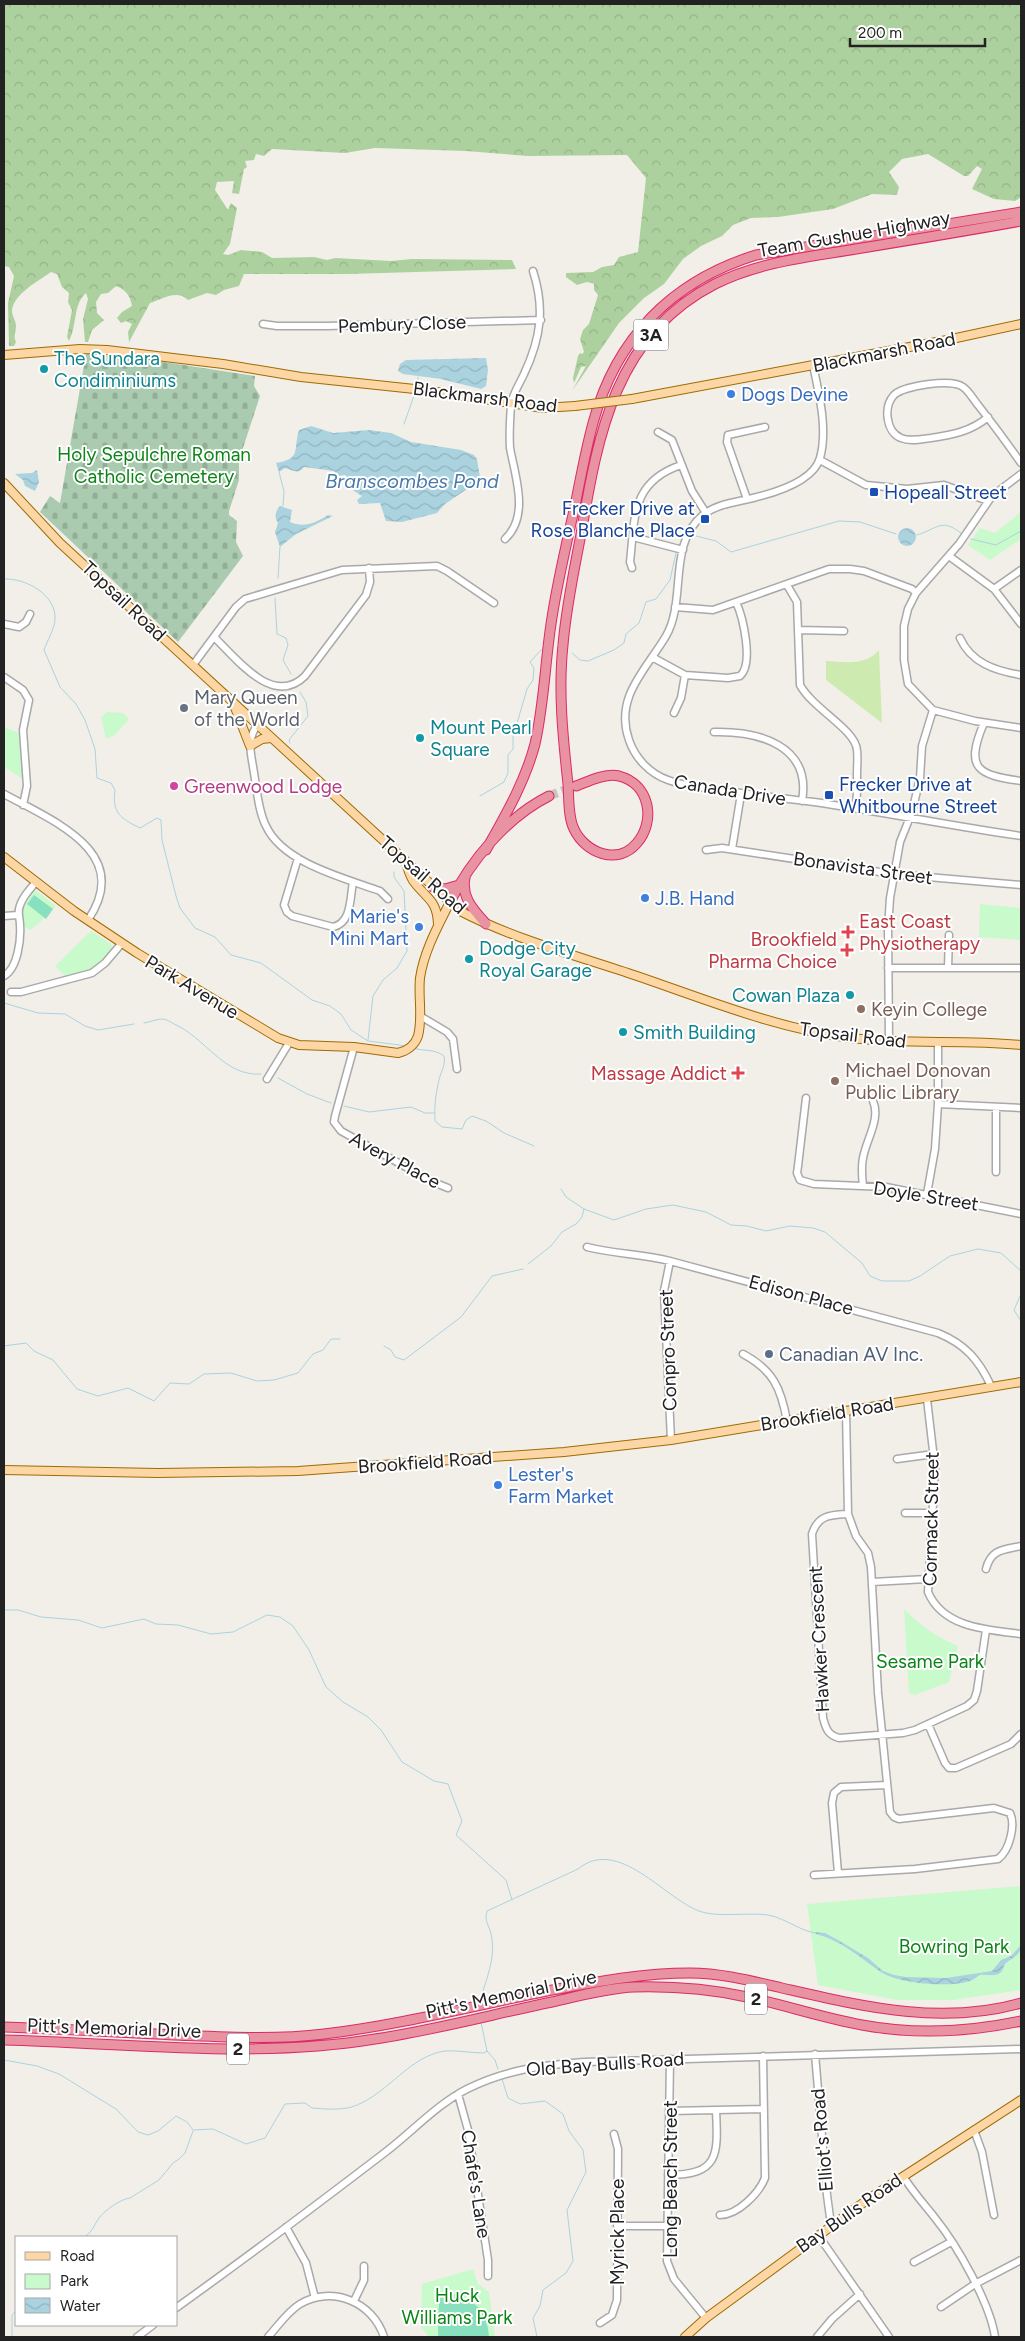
<svg xmlns="http://www.w3.org/2000/svg" width="1025" height="2341" viewBox="0 0 1025 2341" font-family="Figtree,sans-serif">
<style>
.grass{fill:#cdebb0}
.forest{fill:url(#forest-crowns)}
.cemetery{fill:url(#cemetery-stones)}
.park{fill:#c8facc}
.pitch{fill:#88e0be}
.water{fill:url(#water-waves)}
.lines{fill:none;stroke-linecap:round;stroke-linejoin:round}
.stream{stroke:#aad3df;stroke-width:1}
.highway-tunnel{stroke:#c8c6c1;stroke-width:9;stroke-dasharray:9 4.5;stroke-linecap:butt}
.minor-casing{stroke:#a9a9a9;stroke-width:9}
.major-casing{stroke:#a06b00;stroke-width:10}
.highway-casing{stroke:#dc2a67;stroke-width:11}
.minor{stroke:#fff;stroke-width:6}
.major{stroke:#fcd6a4;stroke-width:8}
.highway{stroke:#e892a2;stroke-width:9}
.major-bridge-casing{stroke:#a06b00;stroke-width:10;stroke-linecap:butt}
.major-bridge{stroke:#fcd6a4;stroke-width:8}
.culture-dot{fill:#0f9aa8;stroke:#fff;stroke-width:2}
.shop-dot{fill:#3f7fe0;stroke:#fff;stroke-width:2}
.transit-dot{fill:#1a4fb4;stroke:#fff;stroke-width:2}
.worship-dot{fill:#6b7280;stroke:#fff;stroke-width:2}
.hotel-dot{fill:#d1479c;stroke:#fff;stroke-width:2}
.health-dot{fill:#e0444e;stroke:#fff;stroke-width:2}
.education-dot{fill:#8d6e63;stroke:#fff;stroke-width:2}
.service-dot{fill:#5c6f8a;stroke:#fff;stroke-width:2}
.labels{text-anchor:middle;dominant-baseline:central;stroke-width:4;stroke-linejoin:round;paint-order:stroke}
.shield{fill:#fff;stroke:#646464;stroke-width:1}
.shield-label{font-size:18px;font-weight:bold;fill:#222}
.street-label{font-size:19px;fill:#222;stroke:#fff}
.culture-label{font-size:19px;fill:#0d838f;stroke:#fff;text-anchor:start}
.shop-label{font-size:19px;fill:#366cbe;stroke:#fff;text-anchor:start}
.park-label{font-size:19px;fill:#0c8416;stroke:#fff}
.transit-label{font-size:19px;fill:#164399;stroke:#fff;text-anchor:start}
.worship-label{font-size:19px;fill:#5b616d;stroke:#fff;text-anchor:start}
.hotel-label{font-size:19px;fill:#b23c85;stroke:#fff;text-anchor:start}
.health-label{font-size:19px;fill:#be3a42;stroke:#fff;text-anchor:end}
.education-label{font-size:19px;fill:#785e54;stroke:#fff;text-anchor:start}
.service-label{font-size:19px;fill:#4e5e75;stroke:#fff;text-anchor:start}
.water-label{font-size:20px;font-style:italic;fill:#4a7aab;stroke:#fff}
</style>
<defs>
<pattern id="forest-crowns" width="20" height="18" patternUnits="userSpaceOnUse" patternTransform="scale(1.25)"><rect width="20" height="18" fill="#add19e"/><path d="M2 6a3 3 0 1 1 6 0M12 15a3 3 0 1 1 6 0" fill="none" stroke="#95b388"/></pattern>
<pattern id="cemetery-stones" width="16" height="16" patternUnits="userSpaceOnUse" patternTransform="scale(1.25)"><rect width="16" height="16" fill="#aacbaf"/><path d="M2 7V4a2 2 0 0 1 4 0v3zM10 15v-3a2 2 0 0 1 4 0v3z" fill="#92ae96"/></pattern>
<pattern id="water-waves" width="16" height="10" patternUnits="userSpaceOnUse" patternTransform="scale(1.25)"><rect width="16" height="10" fill="#aad3df"/><path d="M0 5q4-4 8 0t8 0" fill="none" stroke="#92b5bf"/></pattern>
</defs>
<rect width="100%" height="100%" fill="#f2efe9"/>
<path class="grass" d="M879 650 882 723 826 680V661C844 662 866 666 879 650Z"/>
<path class="forest" d="M4 4H1021L1020 198 1015 201 994 199 972 189 982 169 977 166 968 176H964L928 154 902 159 889 172 899 187 897 195 872 194 833 209 778 217 751 218 733 225 722 236 701 246 683 259 664 284 644 298 619 323 572 391 586 366 581 367 574 383 573 378 578 356 580 353 582 354 584 352 580 339 583 330 589 324 598 295 594 290V284L587 282 577 285 566 277V273L593 272 602 267 614 265 619 257 638 252 646 178 627 155 528 156 466 151 375 148 345 153 272 149 264 156 256 154 254 160 245 161 247 167 244 169 239 194 232 193 234 181 217 182 215 190 228 210 231 203 237 208 230 244 223 254 228 255 241 250 262 252 272 258 314 257 327 260 335 258 391 261 412 259 512 260 516 269 348 274H244L239 286 224 290 216 295 207 293 188 300C177 289 163 299 150 303L129 342 128 332 132 324 126 321 121 323 117 318 122 312 132 306C130 295 126 290 116 286L108 293 101 294 96 302 97 313 104 320 92 330 88 342H85L83 319 88 299 86 293C73 304 77 326 69 341L67 337 72 310 68 302 69 293 62 287 57 274 51 272C39 281 13 294 12 311 12 316 16 321 16 326 16 332 13 336 16 342L14 346H9L8 303 14 276 9 267 4 266Z"/>
<path class="cemetery" d="M91 353 125 356 255 376 254 386 260 396 239 460V480L229 511V515L237 521 236 542 243 556 178 642 40 512 50 496 60 503 86 354Z"/>
<path class="park" d="M1021 512V539L990 560 968 545 980 528 995 533Z
M107 712 123 713 129 719 115 735 106 739 101 717Z
M4 727 19 733 23 779 4 767Z
M37 891 56 906C47 917 41 921 30 930L23 926 20 909 31 892Z
M980 904 1021 908V940L979 937Z
M91 931 111 944 112 950C101 967 87 973 67 978L55 966Z
M904 1609C920 1625 936 1637 958 1646L949 1682 915 1695 909 1693Z
M1021 1886V1990L953 2000H897L818 1985 807 1904Z
M473 2269 478 2284 489 2292 495 2337H429L421 2327 422 2284Z"/>
<path class="pitch" d="M34 895 53 909 46 919 27 904Z
M454 2294C478 2304 487 2309 489 2337H438L439 2296Z"/>
<path class="water" d="M486 358 488 370 486 386 481 389 441 379 403 374 398 371 400 364 406 360Z
M311 426 333 433 369 430 391 433 411 442 461 450 474 455 477 459 480 477 473 485 445 504 437 513 402 522 386 521 380 503 359 504 357 500 362 496 351 489 350 480 345 475 338 476 334 471 304 467C298 475 293 470 285 468L279 472 276 463C302 459 293 449 299 430Z
M37 470 39 482 35 491 25 486 23 480 15 474 32 473Z
M280 506 292 510 290 522C304 528 316 523 328 515L333 516 296 534 280 547 275 532 278 523C274 517 275 512 280 506Z
M898 537a9 9 0 1 1 18 0a9 9 0 1 1-18 0Z
M815 1932 825 1933 838 1940 868 1958 883 1971 894 1975 906 1977 946 1978 992 1971 1001 1960 1011 1956 1021 1945C1021 1956 1011 1958 1005 1964 1004 1966 1003 1969 1002 1971 996 1978 988 1974 980 1975 977 1976 974 1980 970 1981 950 1988 895 1984 878 1970 858 1956 840 1940 816 1934Z"/>
<g class="lines">
<path class="stream" d="M418 385V377
M404 424 415 393
M279 472 284 491 283 506
M917 535C939 528 941 518 961 533
M696 536 716 541 731 552 839 521 860 522 896 534
M971 539 996 545 1021 531
M278 578 280 547
M4 579C26 578 57 595 55 620 54 630 47 641 44 650L60 687 76 704 85 720 95 749 97 778 111 783 115 790C112 813 120 818 140 828L157 818 161 820 162 840 176 896 180 908 195 928 215 937 231 955 261 963 312 1000 330 1006 341 1014 351 1030 368 1041 407 1046
M275 598 277 634 286 638 288 645 283 660 291 674
M572 653 580 660 588 661 614 650 624 643 626 634 639 623 646 602 656 599 670 580 676 553
M290 743 289 740 308 716 306 702 300 692
M480 796 504 782 508 773V755L513 749V737L527 689 533 680 534 668 530 662 542 649
M4 1003 38 1013 65 1014 85 1026 98 1030 134 1024
M144 1023C150 1022 157 1019 163 1019 166 1019 171 1022 174 1024 205 1037 224 1077 261 1074
M368 1040 373 996 383 980 397 968 407 951 404 891 394 877V872
M413 1048C425 1052 433 1048 444 1056 446 1065 441 1071 439 1080 436 1093 434 1107 435 1121L442 1127 462 1129 466 1120 472 1116 486 1121 504 1133 534 1146
M278 1078 307 1094 331 1103
M344 1106 369 1112 411 1107 425 1113H434
M561 1189 566 1197 584 1209 614 1220 646 1209 673 1205 706 1212 731 1225 747 1226 766 1231 790 1226 813 1228 825 1232 862 1263 870 1276 882 1281H909L920 1276 950 1256 978 1249 1001 1253 1021 1271
M528 1264 551 1246 562 1232 576 1224 582 1217 584 1209
M1021 1294 1014 1310 1021 1321
M4 1346 26 1343 34 1351 53 1360 77 1389 98 1396 128 1388 154 1401 170 1383 189 1384 204 1374 231 1373 257 1381 274 1380 298 1373 313 1354 323 1350 331 1339H340
M384 1346 391 1350 395 1357 404 1360 461 1317 492 1276 523 1269
M4 1610H18L41 1617 78 1620 102 1628 144 1619 156 1624 178 1625 211 1634 233 1632 267 1615 280 1617 293 1626 309 1650 326 1687 343 1702 368 1717 381 1730 402 1762 434 1781 448 1784 462 1821 456 1835 506 1880 512 1900
M482 1994C488 1975 496 1954 491 1934 489 1924 484 1922 487 1911L578 1869C618 1836 664 1898 699 1911 716 1918 749 1912 768 1915 785 1918 798 1930 815 1933
M481 2022 487 2051 495 2060 498 2069
M4 2060 37 2066 59 2074 116 2109 138 2132 148 2135 158 2131 176 2116 187 2122 193 2130
M502 2079 508 2098 520 2104 545 2101 563 2114 569 2131 583 2150 586 2172 567 2210 573 2261 566 2273 543 2290 540 2306 533 2318 537 2337
M194 2130 213 2129 246 2144 265 2138 285 2104 305 2103 312 2108C325 2109 344 2111 357 2105 389 2092 410 2056 445 2051 457 2050 471 2053 484 2053L487 2051
M84 2237C92 2233 94 2225 99 2218 105 2210 121 2199 130 2198L159 2180 173 2163 179 2159 185 2153 193 2131
M12 2337V2315L16 2311"/>
<path class="highway-tunnel" d="M549 796 575 786"/>
<g class="minor-casing">
<path id="minor" d="M263 324 277 326H327L541 320
M813 365C819 394 828 429 820 458 813 482 774 493 753 498 737 502 716 504 703 515 667 544 687 600 666 636 646 670 614 697 629 740 635 758 650 774 668 780 682 785 697 787 712 789 746 794 780 798 814 802 883 812 952 826 1021 836
M988 417C972 431 952 435 931 438 922 439 910 442 901 438 886 432 883 407 894 395 903 386 952 378 963 387 969 391 973 399 978 405 993 424 1007 443 1021 463
M658 432 672 440 692 491 706 513
M820 460 866 485 907 489 944 485 988 501
M1021 474 992 496 959 544 916 593 908 609 904 626V660L908 684 933 710 975 721 1021 728
M747 499 727 442 728 435 765 427
M633 537 683 550
M505 539C530 516 515 476 510 448 509 434 510 419 511 405 512 395 520 383 524 374 541 338 545 308 533 271
M949 556 994 589 1021 624
M632 568 630 562C635 517 631 482 681 465
M787 585 797 602 800 685C813 709 855 729 857 750 858 758 857 766 857 774 857 785 858 797 855 808
M994 589 1021 570
M675 607 713 610 829 569H850L864 571 912 589 916 593
M4 624 19 627 26 622 30 614
M798 630 844 631
M214 637C236 658 273 708 305 676L366 595 370 582 369 568
M960 638C971 663 996 671 1021 675
M652 657 685 675 728 678 740 676C754 664 743 617 736 602
M193 665 236 607 245 599 342 570 437 566 447 571 494 603
M4 677 23 690 29 700 23 730 27 786 23 805
M674 713 681 698 685 675
M984 723C964 769 978 775 1021 781
M258 725C245 739 252 757 254 773 257 790 258 810 266 826 283 863 344 878 380 891L388 899
M714 732C758 731 812 745 802 801
M4 794C53 821 134 852 88 920
M732 849 741 794
M706 850 722 848 893 874 1021 885
M298 858 284 905 287 912 292 916 333 927C352 923 350 897 353 882
M4 916 18 915
M888 968H1021
M948 968 949 935
M4 976C18 968 21 939 20 925 20 919 18 915 19 909 21 899 29 890 36 882
M11 992H21L92 973 105 963 122 943
M420 1016 447 1032 453 1039 457 1069
M889 1041 888 929 890 898 900 842 912 812 920 778 922 746 933 710
M354 1047 335 1116 334 1122 341 1131 433 1182 448 1188
M267 1079 289 1043
M806 1098 798 1166 797 1173 800 1180 814 1184 886 1187 1021 1214
M938 1104 1021 1108
M996 1107V1172
M863 1186C862 1177 861 1167 863 1158 866 1140 881 1119 873 1101
M927 1194 935 1149 938 1104V1042
M587 1247C614 1254 642 1254 670 1261L938 1333C965 1344 979 1360 991 1386
M670 1261 664 1291 671 1440
M743 1354C773 1370 781 1388 787 1421
M927 1399 935 1468 928 1592C943 1628 988 1630 1021 1634
M897 1459 934 1454
M905 1513H933
M848 1514C830 1515 818 1515 812 1534L823 1718C826 1729 828 1735 839 1738L903 1733 915 1730 967 1706 974 1700 977 1691 986 1630
M986 1569C991 1549 1003 1550 1021 1546
M872 1582 927 1579
M928 1724 945 1763 949 1768H956L1011 1744 1021 1734
M838 1873 832 1803 834 1793 841 1787 887 1785
M814 1875 915 1869 998 1859C1009 1851 1016 1826 1010 1813L994 1808 899 1819 894 1817 890 1812 878 1693 871 1567 868 1553 856 1536 848 1514 846 1410
M815 2054 827 2195 831 2225
M670 2059 667 2261 674 2279 706 2318
M458 2094 468 2130 488 2260V2276
M716 2110 764 2109
M974 2130 982 2152 994 2215
M668 2175C720 2175 718 2154 716 2110L669 2111
M903 2176C913 2192 924 2204 935 2218 957 2245 990 2303 995 2337
M720 2215C738 2215 759 2193 765 2178L763 2056
M617 2226H668
M286 2227 306 2263 315 2298
M818 2235 889 2337
M914 2262 951 2242
M354 2301 364 2280V2266
M941 2307 975 2284 1021 2260
M176 2308C246 2258 315 2206 383 2154 411 2133 436 2105 467 2089 505 2070 542 2065 584 2062L1021 2049
M600 2323 612 2315 617 2300 618 2149 614 2134
M137 2337 153 2325
M268 2337C278 2326 287 2312 300 2304 332 2285 373 2302 384 2337
M817 2337 832 2319 860 2294"/>
</g>
<g class="major-casing">
<path id="major" d="M4 355 80 349 107 350 223 364 301 377 424 390 543 408 575 406
M632 399 947 340 1021 324
M4 483 60 543 460 911C516 940 578 956 637 976 707 1000 778 1029 851 1038 908 1045 965 1039 1021 1045
M234 705 250 746 262 739 271 738
M4 857 74 911 137 953 278 1038 299 1045 354 1047 398 1053C407 1051 415 1045 418 1036 423 1017 418 997 420 978 424 951 438 926 450 902
M406 863C408 869 410 877 414 882 427 899 437 900 438 924
M4 1470 158 1473 298 1471 564 1452 671 1440 1021 1382
M685 2337 706 2318 867 2200 1021 2100"/>
</g>
<g class="highway-casing">
<path id="highway" d="M576 786C589 781 605 773 619 776 650 784 656 821 637 843 618 866 585 853 574 829 568 817 569 798 568 784 563 738 558 691 563 645 566 608 574 571 581 534 598 435 615 335 715 284 759 262 808 257 856 249 911 240 966 231 1021 221
M486 850C505 816 525 782 535 744 544 704 545 664 551 624 557 582 567 542 576 501 581 475 586 449 593 423 616 338 672 281 756 255L1021 212
M465 878C461 898 474 910 486 924
M433 887 445 889 459 885
M450 902C471 860 507 817 549 796
M4 2027C61 2029 117 2032 174 2035 224 2037 275 2040 324 2034 399 2025 473 2006 547 1991 595 1982 641 1973 690 1973 721 1973 752 1981 782 1988 861 2006 941 2026 1021 2003
M4 2040C127 2043 253 2059 375 2039 435 2030 494 2014 552 2002 579 1996 607 1988 634 1987 671 1986 710 1989 747 1997 785 2005 823 2018 862 2025 915 2035 969 2032 1021 2021"/>
</g>
<use href="#minor" class="minor"/>
<use href="#major" class="major"/>
<use href="#highway" class="highway"/>
<g class="major-bridge-casing">
<path id="major-bridge" d="M575 406 632 399"/>
</g>
<use href="#major-bridge" class="major-bridge"/>
</g>
<g class="culture-dot">
<circle cx="44" cy="369" r="5"/>
<circle cx="420" cy="738" r="5"/>
<circle cx="469" cy="959" r="5"/>
<circle cx="850" cy="995" r="5"/>
<circle cx="623" cy="1032" r="5"/>
</g>
<g class="shop-dot">
<circle cx="731" cy="394" r="5"/>
<circle cx="645" cy="898" r="5"/>
<circle cx="419" cy="927" r="5"/>
<circle cx="498" cy="1485" r="5"/>
</g>
<g class="transit-dot">
<rect x="869" y="487" width="10" height="10" rx="2.5"/>
<rect x="700" y="514" width="10" height="10" rx="2.5"/>
<rect x="824" y="790" width="10" height="10" rx="2.5"/>
</g>
<circle class="worship-dot" cx="184" cy="708" r="5"/>
<circle class="hotel-dot" cx="174" cy="786" r="5"/>
<g class="health-dot">
<path d="M845.5 924.5h5v5h5v5h-5v5h-5v-5h-5v-5h5z"/>
<path d="M844.5 942.5h5v5h5v5h-5v5h-5v-5h-5v-5h5z"/>
<path d="M735.5 1065.5h5v5h5v5h-5v5h-5v-5h-5v-5h5z"/>
</g>
<g class="education-dot">
<circle cx="861" cy="1009" r="5"/>
<circle cx="835" cy="1081" r="5"/>
</g>
<circle class="service-dot" cx="769" cy="1354" r="5"/>
<g class="labels">
<g class="shield">
<rect x="633.5" y="319.5" width="35" height="31" rx="4"/>
<rect x="745" y="1983.5" width="22" height="31" rx="4"/>
<rect x="227" y="2033.5" width="22" height="31" rx="4"/>
</g>
<g class="shield-label">
<text x="651" y="335">3A</text>
<text x="756" y="1999">2</text>
<text x="238" y="2049">2</text>
</g>
<g class="street-label">
<text transform="translate(854 234) rotate(-10)">Team Gushue Highway</text>
<text transform="translate(402 324) rotate(-2)">Pembury Close</text>
<text transform="translate(884 352) rotate(-11)">Blackmarsh Road</text>
<text transform="translate(485 397) rotate(7)">Blackmarsh Road</text>
<text transform="translate(124 601) rotate(43)">Topsail Road</text>
<text transform="translate(730 790) rotate(9)">Canada Drive</text>
<text transform="translate(863 868) rotate(8)">Bonavista Street</text>
<text transform="translate(423 875) rotate(41)">Topsail Road</text>
<text transform="translate(192 987) rotate(31)">Park Avenue</text>
<text transform="translate(853 1035) rotate(7)">Topsail Road</text>
<text transform="translate(395 1160) rotate(28)">Avery Place</text>
<text transform="translate(926 1196) rotate(9)">Doyle Street</text>
<text transform="translate(801 1295) rotate(15)">Edison Place</text>
<text transform="translate(668 1350) rotate(-92)">Conpro Street</text>
<text transform="translate(827 1414) rotate(-9)">Brookfield Road</text>
<text transform="translate(425 1462) rotate(-4)">Brookfield Road</text>
<text transform="translate(931 1519) rotate(-89)">Cormack Street</text>
<text transform="translate(819 1639) rotate(-93)">Hawker Crescent</text>
<text transform="translate(511 1994) rotate(-12)">Pitt's Memorial Drive</text>
<text transform="translate(114 2028) rotate(2)">Pitt's Memorial Drive</text>
<text transform="translate(605 2064) rotate(-4)">Old Bay Bulls Road</text>
<text transform="translate(822 2140) rotate(-95)">Elliot's Road</text>
<text transform="translate(670 2179) rotate(-90)">Long Beach Street</text>
<text transform="translate(476 2184) rotate(81)">Chafe's Lane</text>
<text transform="translate(849 2213) rotate(-35)">Bay Bulls Road</text>
<text transform="translate(617 2232) rotate(-90)">Myrick Place</text>
</g>
<g class="culture-label">
<text x="54" y="358">The Sundara<tspan x="54" dy="22">Condiminiums</tspan></text>
<text x="430" y="727">Mount Pearl<tspan x="430" dy="22">Square</tspan></text>
<text x="479" y="948">Dodge City<tspan x="479" dy="22">Royal Garage</tspan></text>
<text x="840" y="995" text-anchor="end">Cowan Plaza</text>
<text x="633" y="1032">Smith Building</text>
</g>
<g class="shop-label">
<text x="741" y="394">Dogs Devine</text>
<text x="655" y="898">J.B. Hand</text>
<text x="409" y="916" text-anchor="end">Marie's<tspan x="409" dy="22">Mini Mart</tspan></text>
<text x="508" y="1474">Lester's<tspan x="508" dy="22">Farm Market</tspan></text>
</g>
<g class="park-label">
<text x="154" y="454">Holy Sepulchre Roman<tspan x="154" dy="22">Catholic Cemetery</tspan></text>
<text x="930" y="1661">Sesame Park</text>
<text x="954" y="1946">Bowring Park</text>
<text x="457" y="2295">Huck<tspan x="457" dy="22">Williams Park</tspan></text>
</g>
<g class="transit-label">
<text x="884" y="492">Hopeall Street</text>
<text x="695" y="508" text-anchor="end">Frecker Drive at<tspan x="695" dy="22">Rose Blanche Place</tspan></text>
<text x="839" y="784">Frecker Drive at<tspan x="839" dy="22">Whitbourne Street</tspan></text>
</g>
<g class="worship-label">
<text x="194" y="697">Mary Queen<tspan x="194" dy="22">of the World</tspan></text>
</g>
<g class="hotel-label">
<text x="184" y="786">Greenwood Lodge</text>
</g>
<g class="health-label">
<text x="859" y="921" text-anchor="start">East Coast<tspan x="859" dy="22">Physiotherapy</tspan></text>
<text x="837" y="939">Brookfield<tspan x="837" dy="22">Pharma Choice</tspan></text>
<text x="727" y="1073">Massage Addict</text>
</g>
<g class="education-label">
<text x="871" y="1009">Keyin College</text>
<text x="845" y="1070">Michael Donovan<tspan x="845" dy="22">Public Library</tspan></text>
</g>
<g class="service-label">
<text x="779" y="1354">Canadian AV Inc.</text>
</g>
<g class="water-label">
<text x="412" y="481">Branscombes Pond</text>
</g>
</g>
<rect width="1025" height="2341" fill="none" stroke="#222222" stroke-width="10"/>
<rect x="15" y="2236" width="162" height="90" fill="#ffffff" stroke="#a7a7a7"/>
<rect x="25" y="2252" width="25" height="8" fill="#fcd6a4" stroke="#a7a7a7"/>
<text x="60" y="2261" font-size="15" fill="#222222">Road</text>
<rect x="25" y="2274" width="25" height="15" fill="#c8facc" stroke="#a7a7a7"/>
<text x="60" y="2286" font-size="15" fill="#222222">Park</text>
<rect x="25" y="2298" width="25" height="15" fill="url(#water-waves)" stroke="#a7a7a7"/>
<text x="60" y="2311" font-size="15" fill="#222222">Water</text>
<path d="M850 38v8h135v-8" fill="none" stroke="#222222" stroke-width="2.5"/>
<text x="858" y="38" font-size="15" fill="#222222" stroke="#ffffff" stroke-width="4" paint-order="stroke">200 m</text>
</svg>
